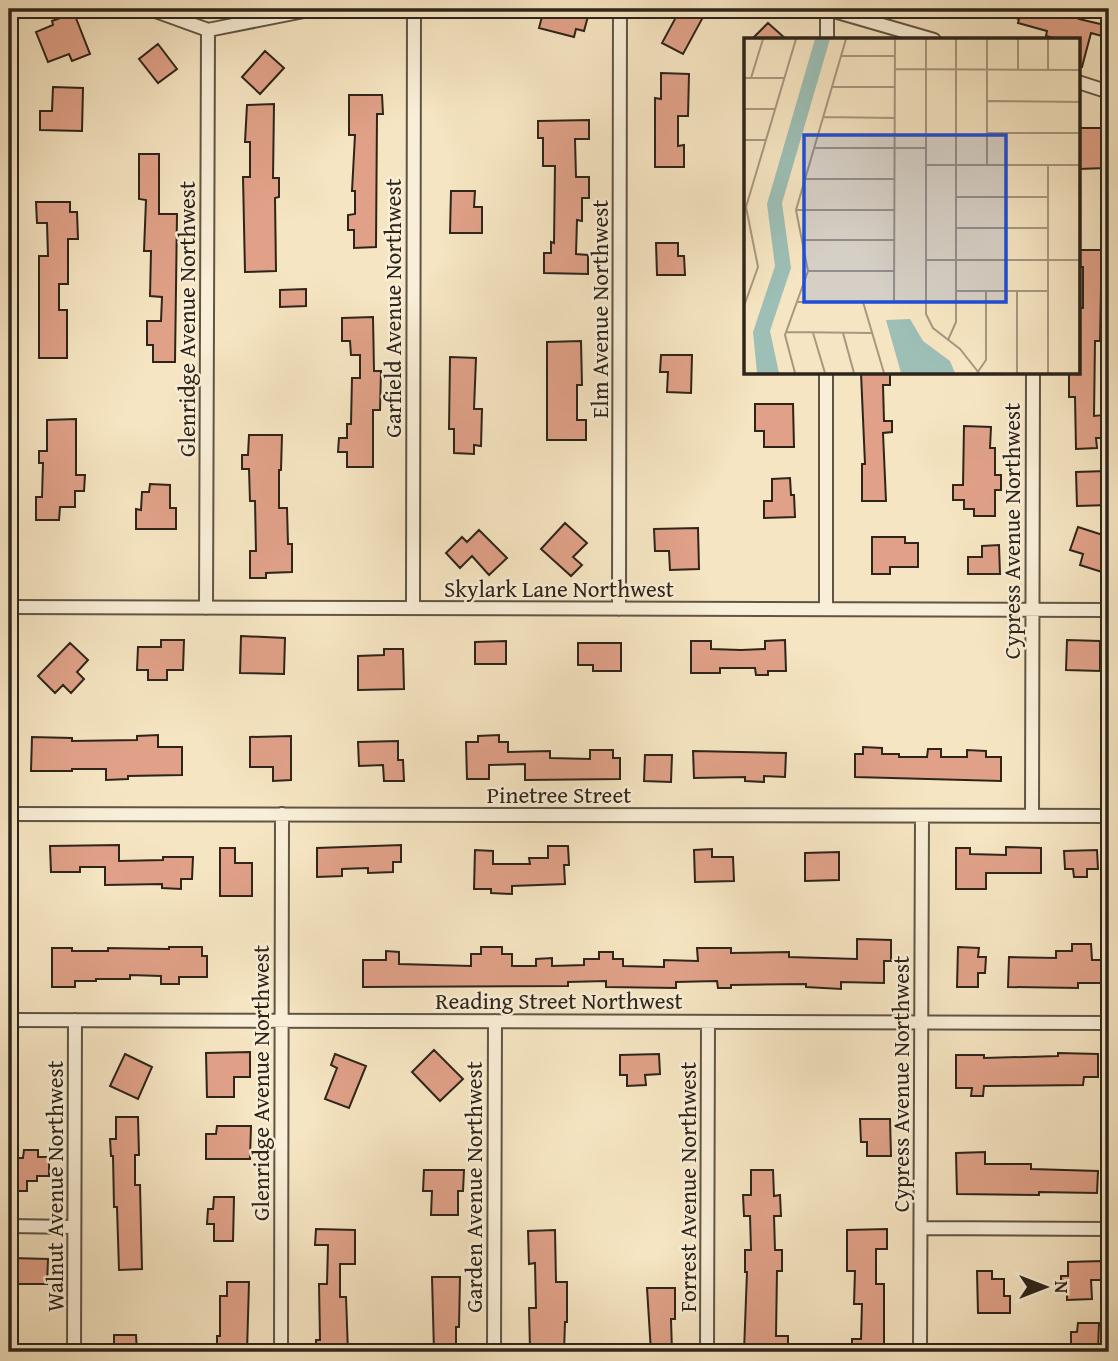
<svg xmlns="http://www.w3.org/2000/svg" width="1118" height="1361" viewBox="0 0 1118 1361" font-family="'Gentium Book Plus',serif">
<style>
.building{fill:#e0a188;stroke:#2e251a;stroke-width:2}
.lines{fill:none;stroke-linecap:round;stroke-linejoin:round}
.minor-casing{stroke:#605544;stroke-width:16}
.minor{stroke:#f9eed7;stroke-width:12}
.labels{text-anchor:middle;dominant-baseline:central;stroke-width:5;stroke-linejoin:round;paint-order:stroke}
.street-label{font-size:23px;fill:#2e251a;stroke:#f9eed7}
.inset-road{fill:none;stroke:#a6987f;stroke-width:2}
.view{fill:#1d4ed8;fill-opacity:0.15;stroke:#1d4ed8;stroke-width:3.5}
.inset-edge{fill:none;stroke:#2e251a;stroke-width:3.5}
</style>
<rect width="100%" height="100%" fill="#f6e5c2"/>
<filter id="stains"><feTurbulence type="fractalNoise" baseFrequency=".00286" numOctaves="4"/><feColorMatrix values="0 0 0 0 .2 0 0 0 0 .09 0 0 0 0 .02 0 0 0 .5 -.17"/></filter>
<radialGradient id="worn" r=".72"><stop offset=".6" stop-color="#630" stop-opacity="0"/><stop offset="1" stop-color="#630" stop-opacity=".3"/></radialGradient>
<path class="building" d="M544 9H590L584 31 576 29 574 37 539 28Z
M657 9H684L702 19 683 54 662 43 675 19Z
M998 9H1074L1081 11 1079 19 1109 26V38L1091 33 1082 67H1078V40H1062L1046 36 1047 31 1018 23 1019 19 997 13Z
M74 13 90 54 72 61 69 54 48 62 36 32 53 25 52 21Z
M768 23 787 40H751Z
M158 44 177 69 158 83 139 59Z
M265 51 284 68 260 94 242 77Z
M661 73 689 74 688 116H678V146L684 145V167H655V98L661 99Z
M53 87 83 88 82 131 40 130V111H52Z
M349 95H382L383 114H377L376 247 354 248V230H348V215L355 214V191H352L355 135H349Z
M274 104 273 178H279V197L275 198 276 271 245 272 243 177H250V142H245L247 105Z
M589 120V139H575L576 177H589V198H582V221L577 220 576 254 588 255V274L544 273V253H551V242L554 243 555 166H543V138H538V121Z
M1078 128H1105L1106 168 1078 169Z
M139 154H159V214H177L175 362H153V345H147V321H161L162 297 150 296 151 251H144L146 200 139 199Z
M451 191H475L474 207H482V233H450Z
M36 202H70V212H77L78 239H68V284H59V310H67V358H39V256H48L47 223H37Z
M656 243H678V256H684L685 275H657Z
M1078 250H1105V263H1109V279H1104V288H1101L1100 341H1095L1094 416 1103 415 1104 438H1096L1097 448 1076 449 1075 397H1069V373H1078V308H1083V267H1078Z
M306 289V306L280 307V290Z
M373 317 374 371H381L380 410H373V467H347V452H338L339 438H347V424H351L352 378H360V355H351L350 341H342V318Z
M581 341 582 385H577V420H586V440H547V342Z
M661 355H692L691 393 667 392 668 372H660Z
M450 357 476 358 474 409H482L481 446 474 445V454L454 453V429H449Z
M861 373H890V385H883L884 421H892V432L883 433 886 501H862V464H865Z
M755 404H793L794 447H764V431H755Z
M76 419V475H85L84 491H75V507H60L59 520H36V497H42L43 463H39V451H47V420Z
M964 426 991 427 990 448H995V475H1001V490H995V516H974V509H964V500H953V485H963Z
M249 435H282L281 470H279V508H287L288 544H292V572L266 573V578H250V551H256L255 501H250L249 469H242V455H248Z
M1106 471 1109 505 1077 506 1076 472Z
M790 478 791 495H794L795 517 764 518V501H772V479Z
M150 484 170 485V508H176V529H136V509L141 510 142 492H149Z
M565 523 587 543 573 557 582 565 571 576 541 549Z
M1078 527 1109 537V551L1102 572 1080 565 1083 554 1070 550Z
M698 528 699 569 670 570 669 551H655L654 529Z
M479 530 507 558 489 575 472 556 460 568 446 553 462 537 467 542Z
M872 537H905V543H918V567H890V574H872Z
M999 545 1000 574H968V557H982V546Z
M241 636 285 638 284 674 240 673Z
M161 640H184L183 670H167V680H148V670H137L138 647H161Z
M785 640 786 671H768V675H756L755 668H720V673H691V641H711V649L741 650 765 649V641Z
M1067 640 1100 641V671L1066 670Z
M506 641V664H475V642Z
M70 643 88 660 77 672 84 679 71 693 63 685 55 693 38 676Z
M578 643H621V671H593V665H578Z
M384 649H403L404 689 358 690V656L384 655Z
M158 735V747H182V775L128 776V779L106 780V769H72V771H31L32 737 72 738V741L137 740V736Z
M499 735V742H508V752L550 751V758L590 759V750H613V758H620V779L525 780V764L489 765V779H467L466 742H478V736Z
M291 736V780L273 781V767H250V737Z
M398 741V760H403L404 781H384L383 765 359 766 358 742Z
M863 747 882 748V754H899V757H927L928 749H941V757H967V750L986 751V757H1001V781L855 777V754H863Z
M693 751 786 753 785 777 764 776V782L745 781V777L694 778Z
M645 755H672L671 782 644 781Z
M119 845V861L163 860V857H193L192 879H181V889L162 888V884L105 885V867H80V872H51L50 846Z
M401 845V862H393V872L368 873V868L342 869V876L317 877V848Z
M548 846H568L569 865H564L565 884 512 886V894L491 893V889H474L475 850 493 851V864H530L529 858H548Z
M1006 847 1041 848V873H986V889H956V848H970V854L1006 855Z
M220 848H235V863H252V896H220Z
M712 849V857H733L734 881 695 882 694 850Z
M1097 850 1098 869H1087V877H1074L1073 869H1065L1064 851Z
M839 852V880L805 881V853Z
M857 939 891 940V961H884V983L841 982V989L806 987V984L731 985V988H718L717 981 676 982V988L606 987V981L568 982V986L363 987V960H386V951L399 952V964L471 966V954H481V947H502V954H512V966H536V959L552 958V966L584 965V959H599V952H613V959H623V966L664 967V960L698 961 697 948H731V953L789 952V957L857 959Z
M1072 944H1091L1092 960H1101L1102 983H1078V988L1008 987 1009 957 1056 958V951H1072Z
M169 947H202V956H207V977H179V984H161V976L130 975V979H96V981H75V987H52V948H72V951H108V948L169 949Z
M958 947 979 948 978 957H986L985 973H978V987H957Z
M434 1050 463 1079 440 1101 412 1072Z
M250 1052V1077H234V1097H207L206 1053Z
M1058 1053 1098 1054V1077H1084L1083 1085 984 1086 983 1096H971L972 1088H956V1055H984V1058L1058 1056Z
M125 1054 152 1067 138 1099 110 1086Z
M335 1054 366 1066 349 1108 325 1099 337 1068 331 1065Z
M659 1054 660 1074 645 1075 646 1085 627 1086V1075H620V1055Z
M116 1117H138L139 1155H135V1185H140L142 1269 119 1270 117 1207H114L113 1156H111L110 1139H116Z
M860 1119H890L891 1156H867V1142H861Z
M217 1126H251L250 1159H206V1134H216Z
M24 1150H38V1157H49V1176H37V1181H27V1191H14L15 1158H23Z
M985 1152V1164H1031V1169L1098 1171 1097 1193 1039 1192V1195L957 1194 956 1153Z
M424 1170H464L463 1191H458V1215H431L432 1191H423Z
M751 1170H773L774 1196 780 1195 781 1216H774L775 1250H782V1271H777L776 1336H788V1352H744L747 1272H745V1250H751L750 1216H744L743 1195H751Z
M214 1197H234L233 1241H214V1224H207L208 1209H213Z
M316 1229 355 1230V1264H340V1297H346L348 1352H316V1340H320L319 1284H327L328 1245H315Z
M887 1229V1249H876V1284H884V1352H852V1339H861L862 1304H854L855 1271H847V1230Z
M555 1230 556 1282H567V1322H565L564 1352H533V1349H530L529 1308H536L535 1263 529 1264 528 1231Z
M12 1258 48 1259 47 1284H12Z
M1102 1261V1280H1091L1092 1299 1067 1300V1291H1061V1276H1068V1262Z
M977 1271H992V1279H1004V1296H1010V1313H978Z
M432 1277H460L459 1327H456V1352H434Z
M227 1282H249L247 1352H217V1336H220V1296H227Z
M647 1288H675V1319H671L672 1352H651Z
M1078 1323H1099L1098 1352H1078V1347H1071V1332H1077Z
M114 1335H136L137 1352H114Z"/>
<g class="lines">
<g class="minor-casing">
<path id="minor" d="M150 9 208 30 314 9
M827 9 934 40
M827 40V9
M1078 82 1109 92
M9 607 1109 610
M206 608 208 30
M413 608 414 9
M619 609 620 9
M826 609V373
M9 814 1109 816
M1032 816 1033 373
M9 1020 1109 1023
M9 1226 74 1227
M921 1228 1109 1229
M74 1352 75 1020
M281 1352 282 814
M494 1352 495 1021
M707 1352 708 1022
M920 1352 922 816"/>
</g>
<use href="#minor" class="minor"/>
</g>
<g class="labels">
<g class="street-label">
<text transform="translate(392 308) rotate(-90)">Garfield Avenue Northwest</text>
<text transform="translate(599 309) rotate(-90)">Elm Avenue Northwest</text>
<text transform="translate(186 319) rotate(-90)">Glenridge Avenue Northwest</text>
<text transform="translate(1011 531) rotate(-90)">Cypress Avenue Northwest</text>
<text x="559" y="588">Skylark Lane Northwest</text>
<text x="559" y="794">Pinetree Street</text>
<text x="559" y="1000">Reading Street Northwest</text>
<text transform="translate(260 1083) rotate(-90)">Glenridge Avenue Northwest</text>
<text transform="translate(900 1084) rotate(-90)">Cypress Avenue Northwest</text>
<text transform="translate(54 1186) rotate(-90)">Walnut Avenue Northwest</text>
<text transform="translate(473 1187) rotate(-90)">Garden Avenue Northwest</text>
<text transform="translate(687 1187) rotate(-90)">Forrest Avenue Northwest</text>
</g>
</g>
<g transform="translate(744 38)">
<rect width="336" height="336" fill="#f6e5c2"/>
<path d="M71 1H86L38 165 47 230 26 293 35 335H13L9 294 31 228 23 166ZM166 281 179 303 206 323 211 335H157L142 282Z" fill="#9dbfb6"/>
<path class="inset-road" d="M182 1V276L189 290 216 311 235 335M97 18H151M151 31 336 32M274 32V1M304 32V1M0 40H40M7 40 19 1M88 49H151M244 63 336 64M0 71H31M79 79 151 80M244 95H336M0 102H22M70 110H181M181 127H336M243 127V1M61 141H150M212 159H304M52 172H150M212 190H304M58 202H150M181 222H336M64 233H150M212 253H304M54 264H181M119 264 140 335M150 264 151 1M0 268 14 229 2 169 52 1M42 294 128 295M69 295 81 335M99 295 110 335M204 302 212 284V1M51 335 41 297 64 233 52 172 102 1M233 335 242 322V253M273 335V253M304 335V127M335 335 336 93"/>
<path class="view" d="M60 97H262V264H60Z"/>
<rect width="336" height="336" class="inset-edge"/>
</g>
<rect width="1118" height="1361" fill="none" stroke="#f6e5c2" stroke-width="35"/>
<rect x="10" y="10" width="1097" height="1340" fill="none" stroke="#2e251a" stroke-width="3.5"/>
<rect x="18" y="18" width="1083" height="1326" fill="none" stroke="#2e251a" stroke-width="2"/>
<g transform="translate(1045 1287) rotate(90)" stroke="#f9eed7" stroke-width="5" paint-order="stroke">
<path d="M0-5L12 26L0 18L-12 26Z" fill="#2e251a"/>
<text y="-10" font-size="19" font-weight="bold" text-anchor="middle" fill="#2e251a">N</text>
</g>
<rect width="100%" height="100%" filter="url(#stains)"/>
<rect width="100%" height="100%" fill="url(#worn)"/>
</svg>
